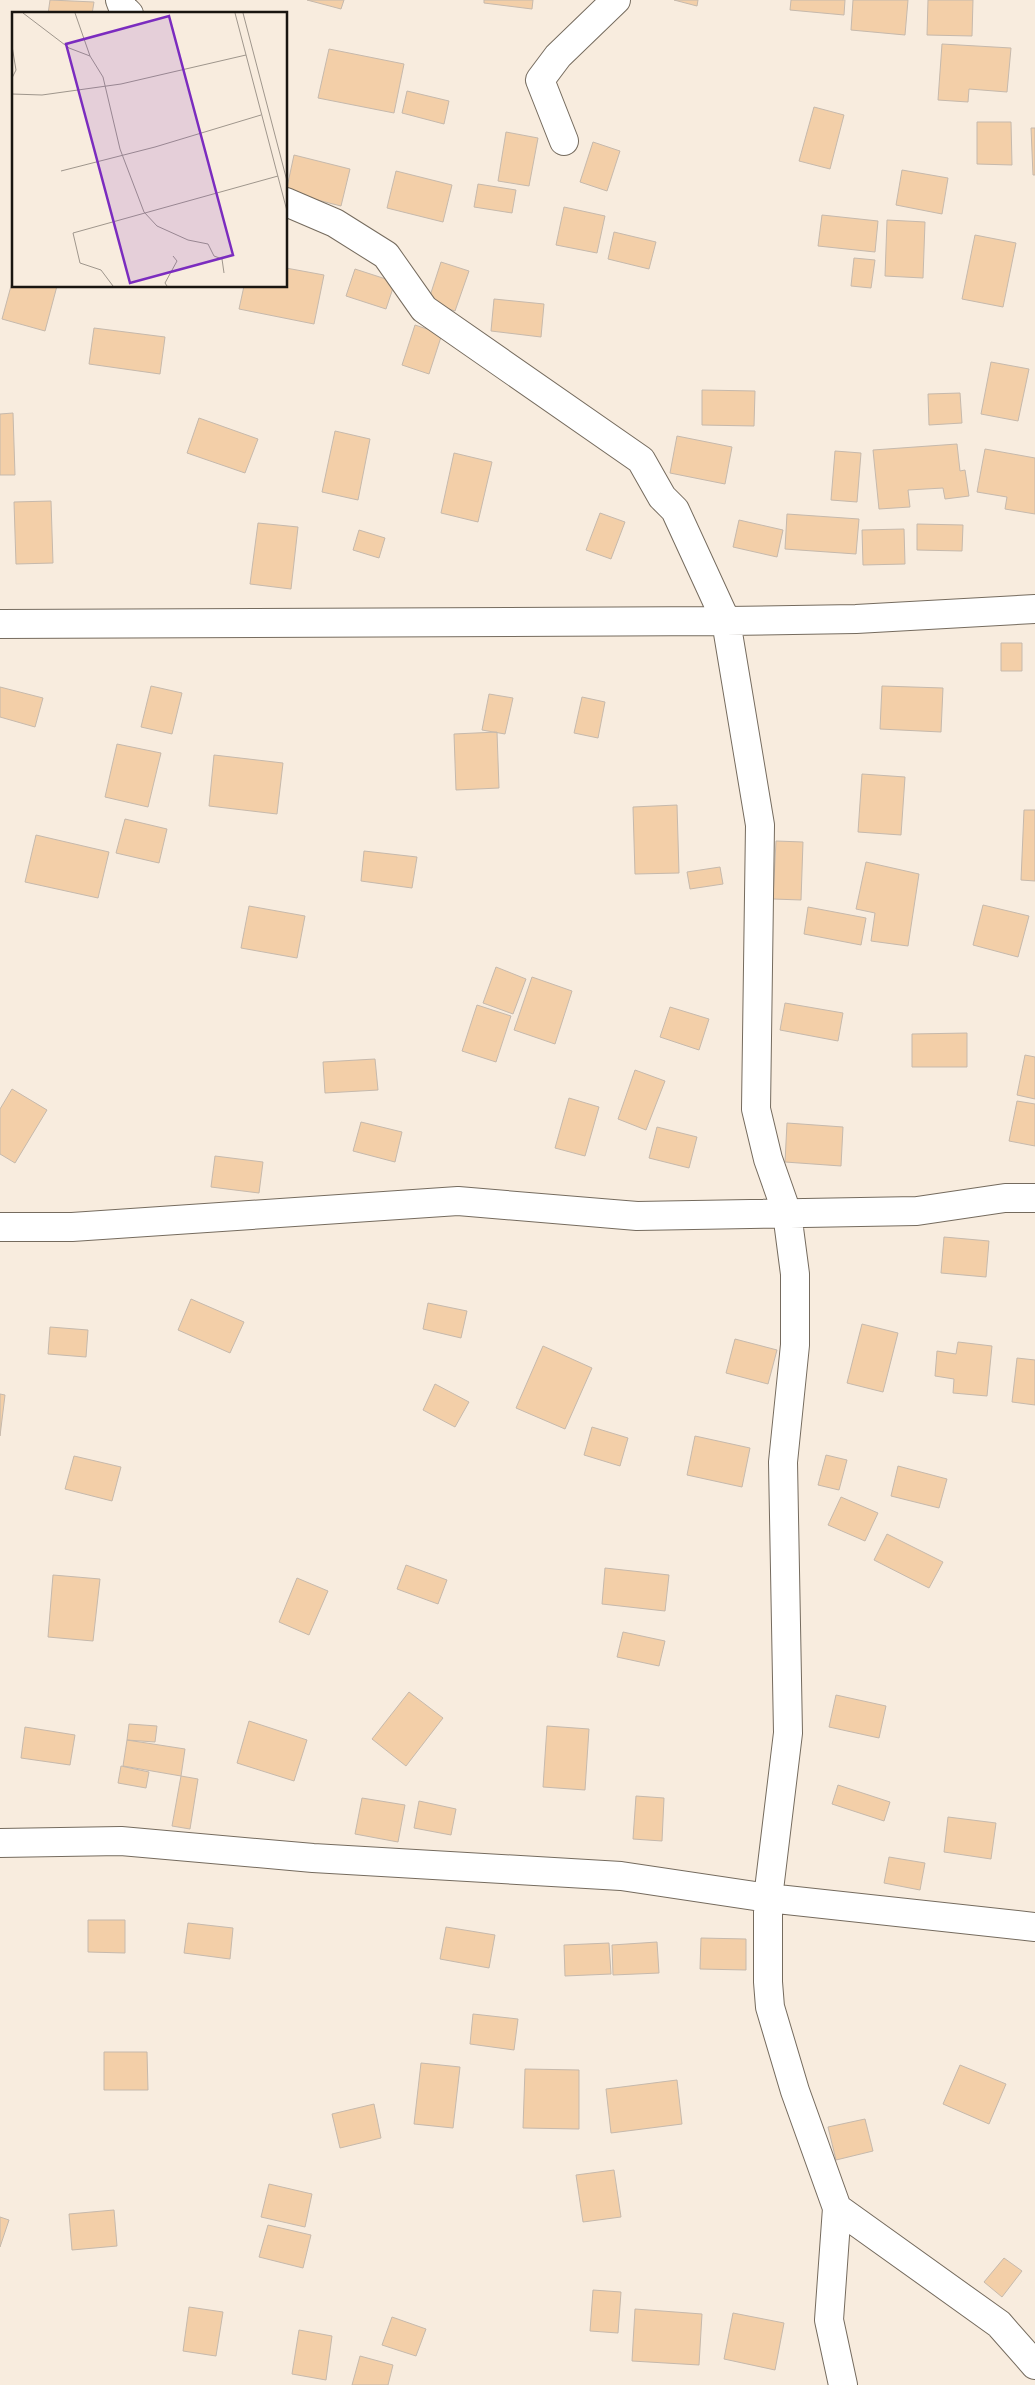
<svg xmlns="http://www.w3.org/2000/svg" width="1035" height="2385" viewBox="0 0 1035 2385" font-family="Commissioner,sans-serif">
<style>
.building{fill:#f3cfa8;stroke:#c6b9ac}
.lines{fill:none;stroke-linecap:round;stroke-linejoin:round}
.minor-casing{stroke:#756b5e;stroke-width:30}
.minor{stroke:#fff;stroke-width:28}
.inset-road{fill:none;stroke:#9f968c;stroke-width:1}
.view{fill:#7b2cbf;fill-opacity:0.15;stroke:#7b2cbf;stroke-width:2.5}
.inset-edge{fill:none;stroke:#191510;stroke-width:2.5}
</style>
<rect width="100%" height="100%" fill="#f8ecde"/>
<path class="building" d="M50 0 94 2 92 14H48Z
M307 0H344L341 9Z
M484 0H533L532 9 484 3Z
M674 0H698L697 6Z
M791 0H845L844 15 790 10Z
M853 0H908L905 35 851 30Z
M928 0H973L972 36 927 35Z
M942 44 1011 48 1007 92 969 89 968 102 938 100Z
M329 49 404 64 394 113 318 98Z
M407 91 449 101 444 124 402 113Z
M814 107 844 115 830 169 799 161Z
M977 122H1011L1012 165 977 164Z
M1031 128H1035V175H1033Z
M506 132 538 138 529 186 498 181Z
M593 142 620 151 607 191 580 182Z
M294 155 350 169 341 206 286 192Z
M902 170 948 178 942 214 896 205Z
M396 171 452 185 443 222 387 208Z
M478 184 516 190 512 213 474 207Z
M564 207 605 216 597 253 556 245Z
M822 215 878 221 875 252 818 246Z
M887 220 925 222 923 278 885 276Z
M614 232 656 242 649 269 608 259Z
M975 235 1016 243 1003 307 962 299Z
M854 258 875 260 871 288 851 286Z
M441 262 469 271 455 311 428 302Z
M286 268 324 275 314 324 239 309 244 286H286Z
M355 269 395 282 386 309 346 296Z
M14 275V286H57L45 331 2 319Z
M494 299 544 304 541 337 491 331Z
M415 325 442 334 429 374 402 365Z
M94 328 165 337 160 374 89 364Z
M991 362 1029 369 1018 421 981 414Z
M702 390 755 391 754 426 702 425Z
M960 393 962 423 929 425 928 394Z
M13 413 15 475H0V414Z
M199 418 258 439 245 473 187 453Z
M335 431 370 439 358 500 322 492Z
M677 436 732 447 725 484 670 473Z
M957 444 960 471 965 470 969 496 945 499 943 488 908 490 910 507 879 509 873 450Z
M985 449 1035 458V514L1005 509 1007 497 977 492Z
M835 451 861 453 857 502 831 500Z
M454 453 492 462 478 522 441 513Z
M51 501 53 563 16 564 14 502Z
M600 513 625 522 611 559 586 550Z
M787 514 859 519 856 554 785 549Z
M739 520 783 530 777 557 733 547Z
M258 523 298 527 291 589 250 584Z
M917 524 963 525 962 551 917 550Z
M904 529 905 564 863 565 862 530Z
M359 530 385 538 379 558 353 550Z
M1001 643H1022V671H1001Z
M151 686 182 693 172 734 141 727Z
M882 686 943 688 941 732 880 729Z
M0 687 43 698 35 727 0 717Z
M489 694 513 698 505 734 482 730Z
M582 697 605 702 598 738 574 733Z
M497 732 499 788 456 790 454 734Z
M117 744 161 753 148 807 105 797Z
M214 755 283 763 277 814 209 806Z
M862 774 905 777 901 835 858 832Z
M677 805 679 873 635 874 633 807Z
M1024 810H1035V881L1021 880Z
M125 819 167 829 159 863 116 853Z
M36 835 109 852 98 898 25 882Z
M776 841 803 842 801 900 773 899Z
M364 851 417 857 412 888 361 881Z
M866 862 919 874 908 946 871 941 875 913 856 909Z
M720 867 723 884 690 889 687 872Z
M983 905 1029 916 1018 957 973 945Z
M249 906 305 916 297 958 241 948Z
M808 907 866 918 861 945 804 934Z
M496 967 526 979 513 1014 483 1003Z
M532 977 572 991 555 1044 514 1030Z
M785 1003 843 1013 838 1041 780 1030Z
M477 1005 511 1016 496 1062 462 1051Z
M670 1007 709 1019 699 1050 660 1037Z
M967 1033V1067H912V1034Z
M1025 1055 1035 1057V1099L1017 1095Z
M375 1059 378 1090 325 1093 323 1062Z
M635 1070 665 1081 646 1130 618 1119Z
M12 1089 47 1110 15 1163 0 1154V1109Z
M569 1098 599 1107 585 1156 555 1148Z
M1017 1101 1035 1104V1146L1009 1141Z
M361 1122 402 1132 395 1162 353 1151Z
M787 1123 843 1127 841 1166 785 1162Z
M657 1127 697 1137 689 1168 649 1158Z
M215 1156 263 1162 259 1193 211 1187Z
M944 1237 989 1241 986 1277 941 1273Z
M191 1299 244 1322 230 1353 178 1330Z
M428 1303 467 1311 461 1338 423 1329Z
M862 1324 898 1333 883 1392 847 1383Z
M50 1327 88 1330 86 1357 48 1354Z
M735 1339 777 1350 768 1384 726 1373Z
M958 1342 992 1346 987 1396 953 1393 954 1379 935 1376 937 1351 956 1354Z
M543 1346 592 1368 565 1429 516 1408Z
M1017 1358 1035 1360V1405L1012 1402Z
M435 1384 469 1402 455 1427 423 1410Z
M0 1394 5 1395 0 1436Z
M592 1427 628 1438 620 1466 584 1455Z
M695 1436 750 1448 742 1487 687 1475Z
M826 1455 847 1460 839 1490 818 1485Z
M74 1456 121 1467 112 1501 65 1489Z
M898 1466 947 1479 939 1508 891 1496Z
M841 1497 878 1513 865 1541 828 1525Z
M887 1534 943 1562 929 1588 874 1560Z
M406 1565 447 1580 438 1604 397 1589Z
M605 1568 669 1575 665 1611 602 1604Z
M53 1575 100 1579 93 1641 48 1637Z
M297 1578 328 1591 309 1635 279 1622Z
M623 1632 665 1641 659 1666 617 1657Z
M409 1692 443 1718 406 1766 372 1739Z
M836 1695 886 1706 879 1738 829 1727Z
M249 1721 307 1740 294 1781 237 1763Z
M129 1724 157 1726 155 1742 127 1740Z
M547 1726 589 1729 585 1790 543 1787Z
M25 1727 75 1735 70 1765 21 1758Z
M127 1740 185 1749 181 1776 123 1766Z
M121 1766 149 1772 146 1788 118 1783Z
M181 1776 198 1779 190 1829 172 1826Z
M838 1785 890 1802 884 1821 832 1804Z
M636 1796 664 1798 662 1841 633 1839Z
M362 1798 405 1805 398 1842 355 1834Z
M419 1801 456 1809 451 1835 414 1828Z
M948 1817 996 1823 991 1859 944 1852Z
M889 1857 925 1863 920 1890 884 1883Z
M88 1920H125V1953L88 1952Z
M188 1923 233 1928 230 1959 184 1953Z
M446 1927 495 1935 489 1968 440 1959Z
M701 1938 746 1939V1970L700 1969Z
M657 1942 659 1973 613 1975 612 1945Z
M609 1943 611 1974 565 1976 564 1945Z
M473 2014 518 2019 514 2050 470 2044Z
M104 2052H147L148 2090H104Z
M421 2063 460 2067 453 2128 414 2124Z
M960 2065 1006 2084 989 2124 943 2104Z
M525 2069 579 2070V2129L523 2128Z
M677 2080 682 2124 611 2133 606 2089Z
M374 2104 381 2138 340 2148 332 2114Z
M865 2119 873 2151 836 2160 828 2127Z
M614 2170 621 2217 583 2222 576 2175Z
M269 2184 312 2194 305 2227 261 2217Z
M114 2210 117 2246 72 2250 69 2214Z
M0 2217 9 2220 0 2247Z
M268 2225 311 2235 303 2268 259 2257Z
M1004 2258 1022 2271 1002 2297 984 2282Z
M593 2290 621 2292 618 2333 590 2331Z
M189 2307 223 2312 216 2356 183 2351Z
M635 2309 702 2314 699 2365 632 2361Z
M733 2313 784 2323 775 2370 724 2359Z
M392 2317 426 2329 416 2356 382 2345Z
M299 2330 332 2336 326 2380 292 2374Z
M360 2356 393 2365 388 2385H352Z"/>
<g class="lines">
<g class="minor-casing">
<path id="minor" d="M120 0 123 8 129 14
M564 141 540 80 558 56 616 0
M286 202 335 223 386 255 424 309 641 460 662 497 675 510 726 621 760 825 756 1109 768 1159 787 1213 795 1274V1345L783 1462 788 1733 768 1898V1982L770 2007 795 2091 837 2208 829 2320 843 2385
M0 624 726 621 856 619 1035 609
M0 1227H72L458 1201 637 1216 917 1211 1005 1198H1035
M0 1843 121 1841 313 1858 621 1876 768 1898 1035 1927
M837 2208 999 2324 1035 2365"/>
</g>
<use href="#minor" class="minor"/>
</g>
<g transform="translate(12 12)">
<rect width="275" height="275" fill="#f8ecde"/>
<path class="inset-road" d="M11 1 57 36 78 44M63 1 78 44 91 65 108 137 132 200 145 214 176 228 196 232 202 244 210 247 212 261M223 1 275 199M231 1 275 169M0 34 4 58 0 66M0 82 30 83 109 72 234 43M49 159 143 135 249 103M101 274 89 258 68 251 61 221 266 164M155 274 153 271 165 249 161 244"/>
<path class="view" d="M157 4 221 243 118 271 54 32Z"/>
<rect width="275" height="275" class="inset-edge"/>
</g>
</svg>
